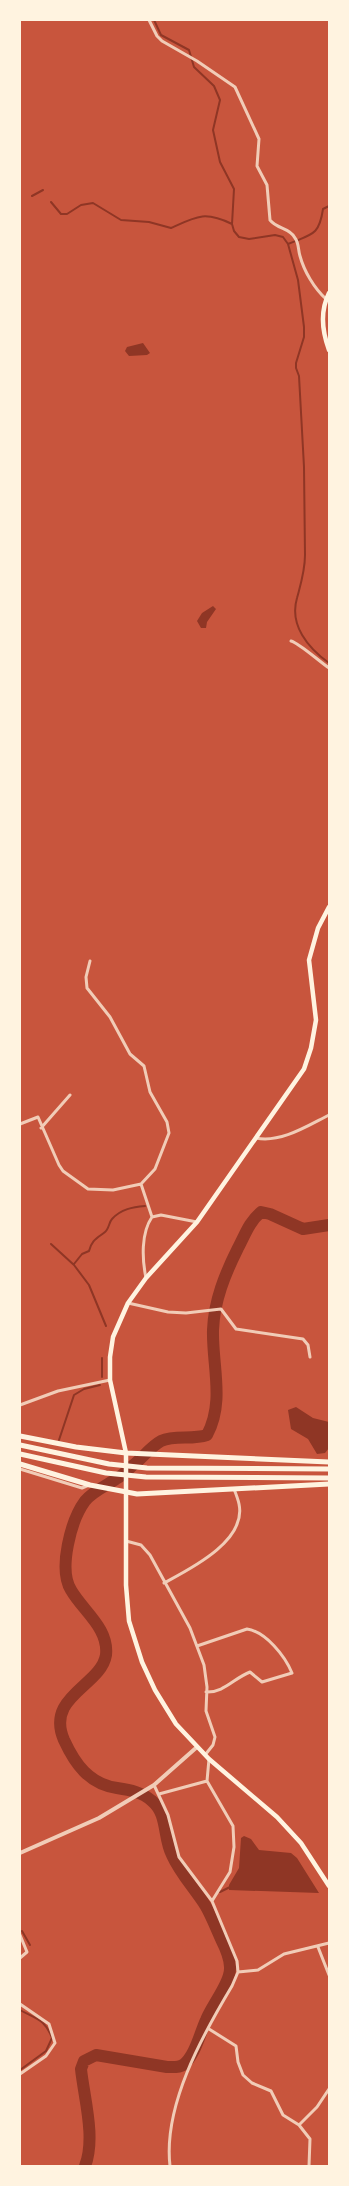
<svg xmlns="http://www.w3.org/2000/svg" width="349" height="2186" viewBox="0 0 349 2186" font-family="'Alegreya Sans',sans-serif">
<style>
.water{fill:#8f3625}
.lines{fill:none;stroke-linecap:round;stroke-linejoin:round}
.stream{stroke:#8f3625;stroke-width:2}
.river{stroke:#8f3625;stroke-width:12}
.minor{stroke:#f1ccb7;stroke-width:3}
.tertiary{stroke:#f1ccb7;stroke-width:4}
.secondary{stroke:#fff3e0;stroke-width:4.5}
.primary{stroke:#fff3e0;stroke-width:5}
</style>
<rect width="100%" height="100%" fill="#c8553d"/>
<path class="water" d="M143 343 150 353 147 355 129 356 125 351 127 347Z
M213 606 216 609 207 622 206 628H201L197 621 202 613Z
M296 1407 313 1418 329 1422V1448L325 1453 317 1454 308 1439 291 1429 288 1410Z
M244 1836 251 1839 259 1850 291 1853 297 1858 319 1893 229 1890V1885L239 1868 241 1838Z"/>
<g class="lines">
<path class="stream" d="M154 20 161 35 189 50 194 67 214 86 220 100 213 130 220 162 234 189 232 224 234 231 239 237 249 239 275 235 283 237 288 244 298 280 304 327V337L296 363V368L299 376 304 467 305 555C305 571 301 583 297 598 289 625 308 648 329 663
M32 196 43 190
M51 202 61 214H67L81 205 93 203 121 220 149 222 171 228C197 216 205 211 232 224
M288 244C312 234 319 236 323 209L329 206
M51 1244 74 1265 89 1285 106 1326
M74 1264 82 1254 89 1251C92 1240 96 1239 105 1232 109 1229 109 1222 112 1219 121 1209 133 1207 145 1206
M102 1358V1377
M59 1440 74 1395 84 1389 100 1385
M220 1892 230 1887
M22 1931 30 1945
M20 2010C36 2019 45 2019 52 2038L46 2051 20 2070"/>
<path class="river" d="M85 2166C96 2138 84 2098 81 2069L84 2061 96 2055 167 2067C172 2067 178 2068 183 2065 195 2056 200 2033 206 2020 212 2005 231 1982 230 1967 230 1957 225 1947 221 1939 216 1928 211 1915 205 1905 194 1888 180 1873 172 1855 163 1838 168 1814 152 1801 142 1792 130 1790 117 1788 89 1784 75 1764 64 1740 45 1696 101 1686 106 1655 109 1628 83 1611 71 1590 58 1569 71 1520 85 1501 93 1491 106 1486 116 1479 122 1476 127 1471 132 1466 142 1459 150 1447 161 1441 175 1435 192 1440 207 1435 225 1402 212 1365 213 1330 214 1301 225 1274 238 1248 245 1235 249 1222 261 1212L270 1214 303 1229 329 1225"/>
<path class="minor" d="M149 20 157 36 162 41 197 61 235 87 259 139 257 166 267 185 270 220C277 229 290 228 295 238 299 243 298 250 300 256 304 271 314 288 326 299
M291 641C299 643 320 662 329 668
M20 1124 38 1117 59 1165 63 1171 88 1189 113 1190 141 1184 155 1169 169 1133 167 1122 150 1092 144 1066 130 1054 110 1017 87 988 86 977 90 961
M41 1128 70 1095
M256 1138C281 1143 307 1126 329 1115
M141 1184 152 1217
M146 1278C142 1259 141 1233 152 1217L161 1215 197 1222
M128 1303 168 1312 186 1313 221 1309 236 1329 303 1339 308 1345 310 1357
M20 1405 58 1391 110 1380
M20 1469 82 1488 89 1485
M126 1541 141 1545 150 1555 190 1628 204 1665 207 1687 206 1711 215 1737 213 1745 205 1755
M164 1583C190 1569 247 1541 239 1504 238 1499 236 1494 234 1489
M197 1646 247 1629C266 1632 285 1656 292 1673L262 1682 250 1672C234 1678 224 1693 206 1692
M209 1759 207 1781 233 1826 234 1847 230 1872 212 1901
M154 1785 168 1815 179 1857 212 1901 237 1961 238 1972 232 1986C202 2036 163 2106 170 2166
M159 1794 207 1781
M20 1935 27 1952 20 1958
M318 1947 329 1975
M238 1972 258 1970 284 1954 329 1943
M20 2004 49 2024 55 2043 46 2056 20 2074
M209 2029 236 2046 238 2062 243 2075 252 2083 271 2091 283 2115 299 2125 310 2139 309 2166
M299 2125 317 2107 329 2089"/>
<path class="tertiary" d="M20 1853 99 1818 154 1785 197 1747"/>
<path class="secondary" d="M329 293C320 311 322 331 329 350
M329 907 318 928 309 960 316 1020 311 1048 304 1069 197 1222 146 1278 128 1303 113 1337 110 1357V1380L126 1453V1585L129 1621 142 1662 155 1690 176 1724 209 1759 277 1817 301 1843 329 1886"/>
<path class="primary" d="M20 1436 76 1447 126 1453 329 1462
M20 1445 109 1464 147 1468 329 1469
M20 1454 106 1473 146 1477 329 1478
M20 1464 90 1485 137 1494 329 1484"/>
</g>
<rect width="349" height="2186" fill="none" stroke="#fff3e0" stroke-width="42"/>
</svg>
